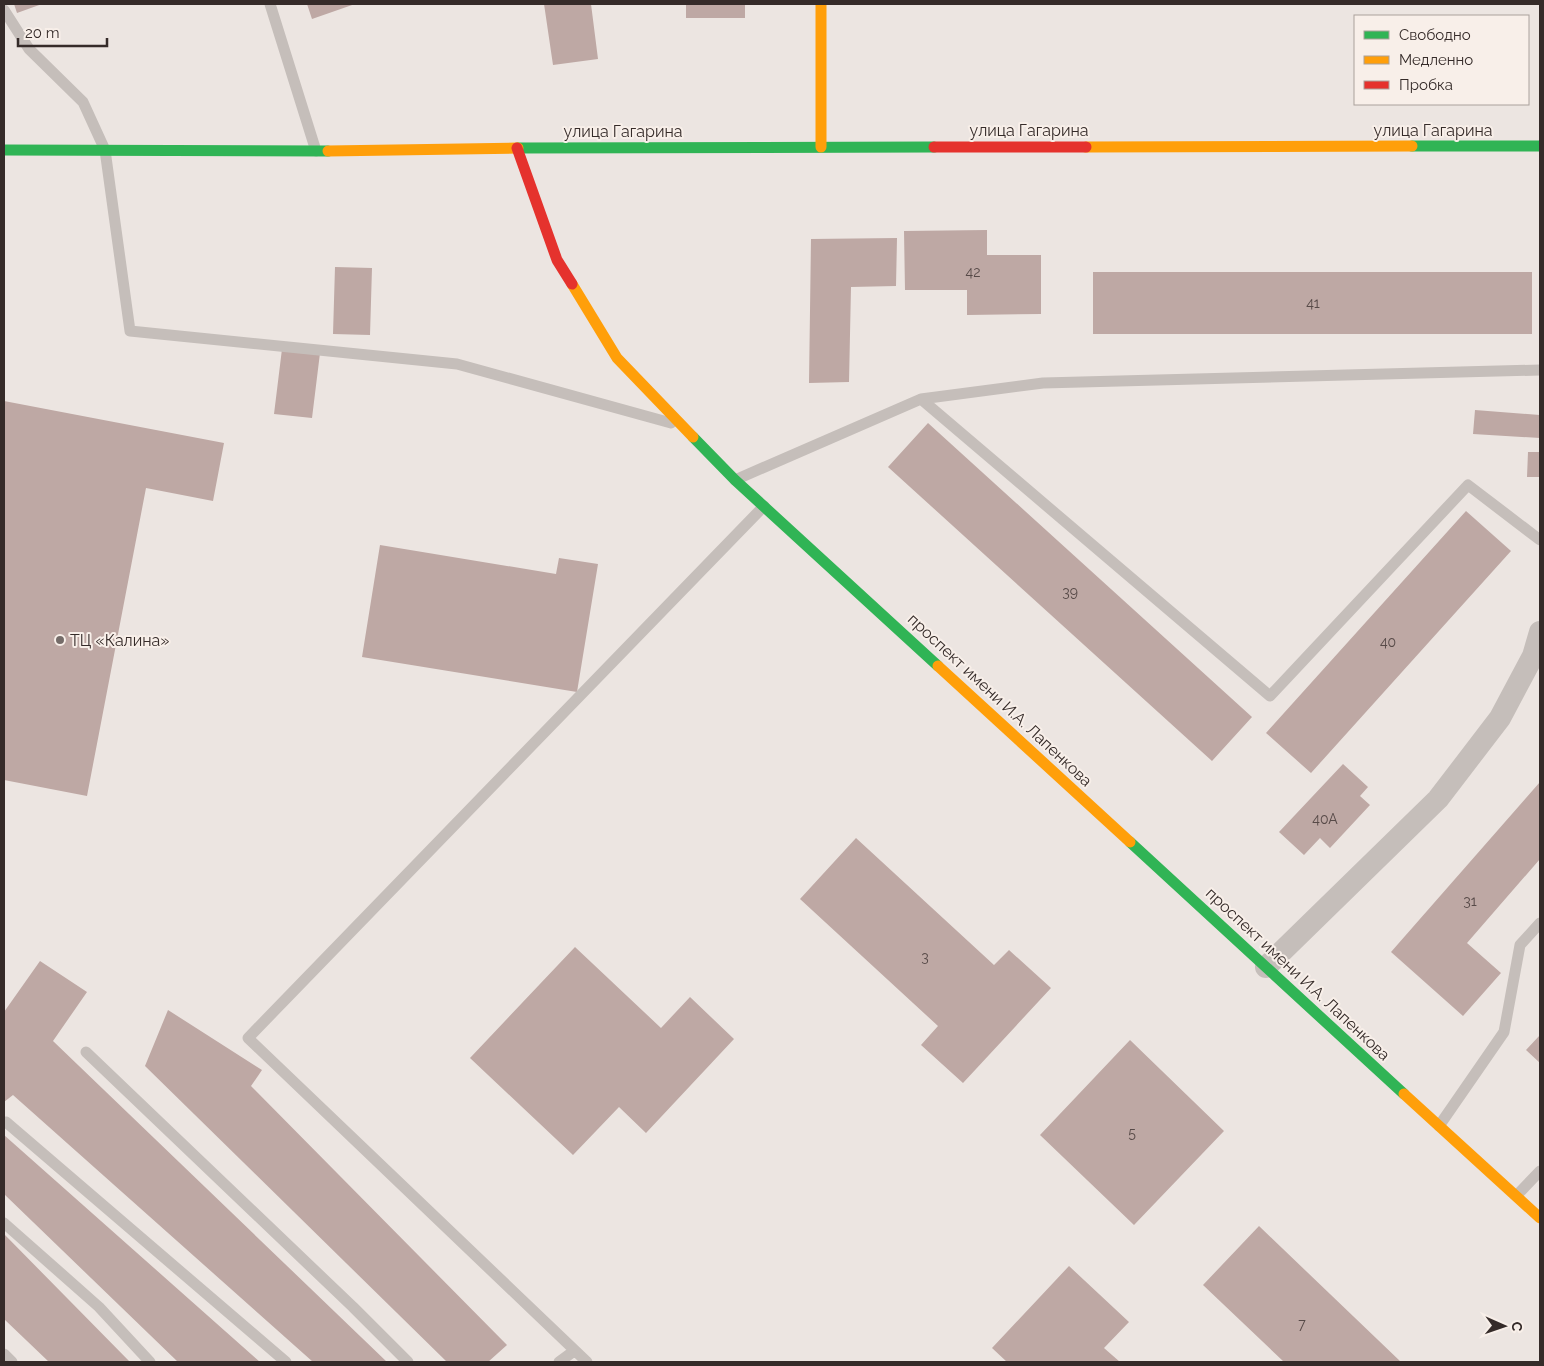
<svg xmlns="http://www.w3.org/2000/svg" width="1544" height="1366" viewBox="0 0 1544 1366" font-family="Raleway,sans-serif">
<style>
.building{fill:#bea8a4}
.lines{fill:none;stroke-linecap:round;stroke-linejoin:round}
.lane{stroke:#c5beba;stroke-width:11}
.street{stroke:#c5beba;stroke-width:22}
.fast{stroke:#30b455;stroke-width:11}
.slow{stroke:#ff9f0a;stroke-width:11}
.jam{stroke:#e5322d;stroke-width:11}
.poi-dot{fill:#756c69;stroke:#f8efe9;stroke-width:2}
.labels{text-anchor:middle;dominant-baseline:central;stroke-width:4;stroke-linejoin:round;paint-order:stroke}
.number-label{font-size:14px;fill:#574a48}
.street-label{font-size:16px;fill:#352b29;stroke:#f8efe9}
.poi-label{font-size:16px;fill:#352b29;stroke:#f8efe9;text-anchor:start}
</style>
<rect width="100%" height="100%" fill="#ece5e1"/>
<path class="building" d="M14 4H42L17 13Z
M307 4H355L312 19Z
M544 4H591L598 59 553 65Z
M686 4H745V18H686Z
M987 230V255H1041V314L967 315V290H905L904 231Z
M897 238 896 286 851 287 849 382 809 383 811 239Z
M335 267 372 268 370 335 333 334Z
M1093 272H1532V334H1093Z
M282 349 320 353 312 418 274 414Z
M4 401 224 443 213 501 146 488 87 796 4 780Z
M1475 410 1540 415V438L1473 434Z
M928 423 1252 717 1212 761 888 467Z
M1528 452H1540V477H1527Z
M1466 511 1511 551 1311 773 1266 733Z
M380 545 556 574 559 558 598 564 577 692 362 657Z
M1343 764 1368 787 1360 796 1370 805 1330 848 1320 838 1304 855 1279 832Z
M1540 782V859L1467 943 1501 973 1463 1016 1391 952Z
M856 838 994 965 1009 950 1051 988 963 1083 921 1045 938 1026 800 899Z
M575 947 661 1028 690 997 734 1039 646 1133 619 1107 573 1155 470 1058Z
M40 961 87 992 53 1041 387 1362H313L13 1095 4 1102V1012Z
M168 1010 262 1070 251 1086 507 1345 488 1362H447L145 1066Z
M1540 1035V1063L1526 1050Z
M1130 1040 1224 1131 1134 1225 1040 1135Z
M4 1135 260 1362H178L4 1194Z
M1259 1226 1401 1362H1284L1203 1285Z
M4 1234 130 1362H49L4 1319Z
M1069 1266 1129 1322 1104 1348 1120 1362H1007L992 1348Z"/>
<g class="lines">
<path class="lane" d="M270 4 316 151
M4 10 29 49 83 102 105 150 130 331 457 364 671 423
M921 399 1270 696 1468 485 1540 540
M735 480 921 399 1043 383 1540 370
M86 1052 353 1307 408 1362
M6 1122 286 1362
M1439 1126 1504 1032 1520 945 1540 923
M1517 1195 1540 1171
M4 1223 99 1307 150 1362
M4 1354 12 1362
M559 1362 574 1351
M587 1362 248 1038 764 506"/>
<path class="street" d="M1266 967 1438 799 1500 718 1533 656 1540 632"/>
<path class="fast" d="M1412 146H1540
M518 148 934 147
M4 150 328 151
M693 437 735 480 938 666
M1130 842 1404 1094"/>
<path class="slow" d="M821 4V147
M1086 147 1412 146
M328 151 518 148
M572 284 617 358 693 437
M938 666 1130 842
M1404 1094 1540 1218"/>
<path class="jam" d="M934 147H1086
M517 148 557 260 572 284"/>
</g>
<circle class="poi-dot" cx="60" cy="640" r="5"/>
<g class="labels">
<g class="number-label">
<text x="973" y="272">42</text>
<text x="1313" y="303">41</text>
<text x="1070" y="592">39</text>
<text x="1388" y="642">40</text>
<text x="1325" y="819">40А</text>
<text x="1470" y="901">31</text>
<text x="925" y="957">3</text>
<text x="1132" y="1133">5</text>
<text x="1302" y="1324">7</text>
</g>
<g class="street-label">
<text x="1029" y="130">улица Гагарина</text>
<text x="1433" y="130">улица Гагарина</text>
<text x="623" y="131">улица Гагарина</text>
<text transform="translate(1000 700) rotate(43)">проспект имени И.А. Лапенкова</text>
<text transform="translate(1298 974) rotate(43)">проспект имени И.А. Лапенкова</text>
</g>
<g class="poi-label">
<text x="70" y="640">ТЦ «Калина»</text>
</g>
</g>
<rect width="1544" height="1366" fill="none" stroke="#352b29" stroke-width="10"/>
<rect x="1354" y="15" width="175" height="90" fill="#f8efe9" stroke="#aaa19c"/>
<rect x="1364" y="31" width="25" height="8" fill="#30b455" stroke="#aaa19c"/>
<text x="1399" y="40" font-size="15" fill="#352b29">Свободно</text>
<rect x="1364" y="56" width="25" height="8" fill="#ff9f0a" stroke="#aaa19c"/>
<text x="1399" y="65" font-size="15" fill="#352b29">Медленно</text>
<rect x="1364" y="81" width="25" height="8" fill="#e5322d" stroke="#aaa19c"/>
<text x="1399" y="90" font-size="15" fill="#352b29">Пробка</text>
<g transform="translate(1504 1326) rotate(92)" stroke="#f8efe9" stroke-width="4" paint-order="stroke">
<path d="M0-4L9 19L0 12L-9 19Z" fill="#352b29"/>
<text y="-8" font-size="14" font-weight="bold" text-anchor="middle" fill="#352b29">С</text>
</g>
<path d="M18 38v8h89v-8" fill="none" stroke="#352b29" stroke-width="2.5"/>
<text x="25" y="38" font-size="15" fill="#352b29" stroke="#f8efe9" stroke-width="4" paint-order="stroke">20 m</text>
</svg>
